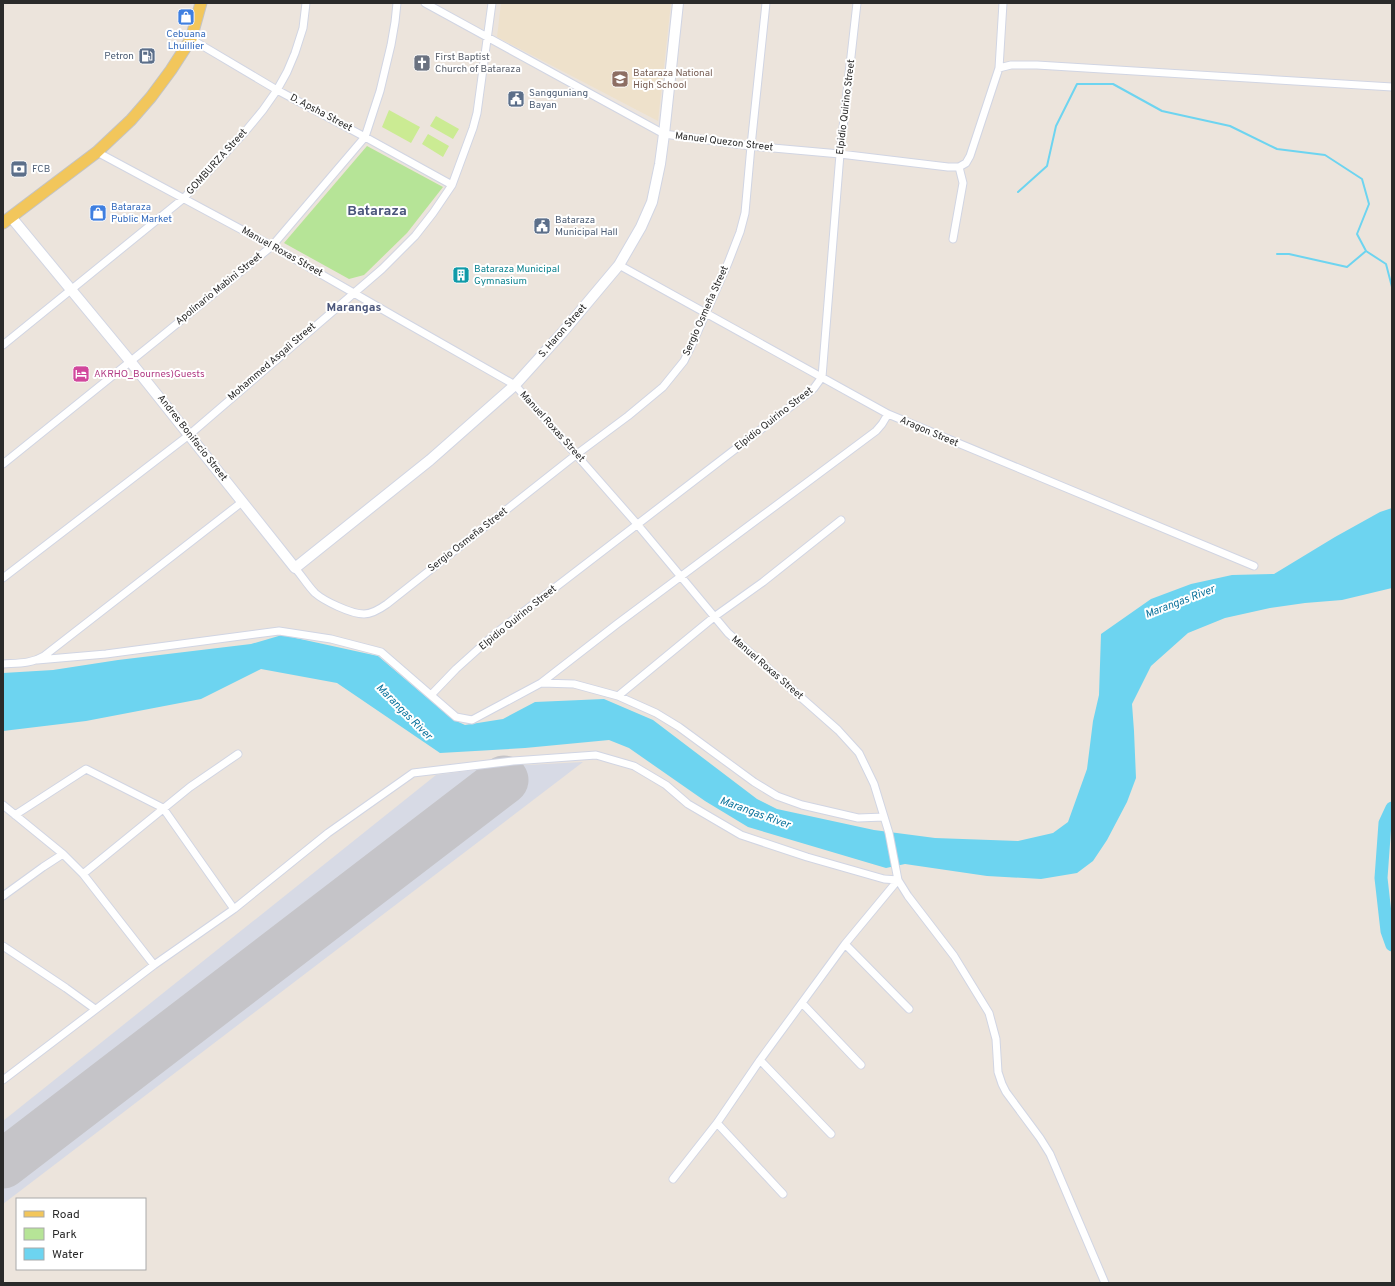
<svg xmlns="http://www.w3.org/2000/svg" width="1395" height="1286" viewBox="0 0 1395 1286" font-family="Overpass,sans-serif">
<style>
.education{fill:#eee1cb}
.airport{fill:#d7dae5}
.green{fill:#b6e497}
.pitch{fill:#cbeb93}
.water{fill:#6dd4f0}
.lines{fill:none;stroke-linecap:round;stroke-linejoin:round}
.stream{stroke:#6dd4f0;stroke-width:2}
.river{stroke:#6dd4f0;stroke-width:13}
.runway{stroke:#c5c4c8;stroke-width:49}
.street-casing{stroke:#d1d5e3;stroke-width:9}
.secondary-casing{stroke:#d1d5e3;stroke-width:12}
.primary-casing{stroke:#c3c3c3;stroke-width:13}
.street{stroke:#fff;stroke-width:7}
.secondary{stroke:#fff;stroke-width:10}
.primary{stroke:#f2c65b;stroke-width:11}
.labels{text-anchor:middle;dominant-baseline:central;stroke-width:4;stroke-linejoin:round;paint-order:stroke}
.shop-label{font-size:10px;fill:#366cbe;stroke:#fff}
.service-label{font-size:10px;fill:#4e5e75;stroke:#fff;text-anchor:start}
.worship-label{font-size:10px;fill:#5b616d;stroke:#fff;text-anchor:start}
.education-label{font-size:10px;fill:#785e54;stroke:#fff;text-anchor:start}
.street-label{font-size:10px;fill:#2a2a2a;stroke:#fff}
.culture-label{font-size:10px;fill:#0d838f;stroke:#fff;text-anchor:start}
.hotel-label{font-size:10px;fill:#b23c85;stroke:#fff;text-anchor:start}
.water-label{font-size:11px;font-style:italic;fill:#0c739c;stroke:#fff}
.quarter-label{font-size:12px;font-weight:bold;fill:#4a557b;stroke:#fff}
.district-label{font-size:14px;font-weight:bold;fill:#4a557b;stroke:#fff}
</style>
<rect width="100%" height="100%" fill="#ece4dc"/>
<path class="education" d="M501 3H671L658 121 497 37Z"/>
<path class="airport" d="M583 762 3 1204V1121L436 775 508 766Z"/>
<path class="green" d="M367 146 443 187 407 233 364 275 349 279 284 243Z"/>
<path class="pitch" d="M389 110 420 127 411 143 382 127Z
M436 116 459 129 453 139 430 126Z
M428 134 449 146 443 157 422 144Z"/>
<path class="water" d="M1392 508V588L1342 600 1305 603 1270 608 1225 618 1188 633 1151 666 1132 704 1134 731 1136 778 1127 802 1107 840 1093 861 1077 873 1041 879 987 876 905 864 886 868 748 827 705 801 629 748 609 740 525 748 440 753 337 683 261 669 201 699 86 721 3 731V673L53 670 118 660 251 644 282 635 378 656 452 719 465 725 503 719 535 702 604 699 653 720 757 799 777 809 874 830 935 838 1018 841 1053 833 1068 822 1087 769 1093 721 1099 695 1101 634 1151 599 1191 584 1232 575 1274 574 1335 537 1380 512Z"/>
<g class="lines">
<path class="stream" d="M1018 192 1047 166 1056 126 1077 84H1113L1162 111 1230 126 1277 149 1325 155 1362 179 1369 204 1357 234 1366 251 1386 264 1392 287
M1277 254H1289L1347 267 1366 251"/>
<path class="river" d="M1392 808 1385 823 1381 878 1387 931 1392 945"/>
<path class="runway" d="M3 1164 504 780"/>
<g class="street-casing">
<path id="street" d="M425 3 664 134 751 146 840 154 948 167H959
M191 39 277 90 365 137 452 185
M999 68 1011 65H1037L1392 87
M97 152 272 246 399 319 515 385 637 524 728 633 838 730 859 753 874 784 889 833 898 880 908 896 954 956 989 1013 996 1039 998 1072 1002 1084 1006 1092 1040 1138 1050 1154 1105 1283
M959 167 966 163 970 156 999 68 1003 3
M953 239 963 183 959 167
M619 265 888 414 1254 566
M3 345 184 198 244 133 263 110 277 90 287 72 295 53 303 28 306 3
M3 464 157 340 272 246 365 137 380 91 391 45 395 22 397 3
M295 568C302 576 308 586 315 593 324 601 351 614 364 614 372 614 380 609 387 604L577 454 628 416 663 387 684 361 694 340 728 263 740 232 745 213 751 146 766 3
M3 578 189 435 382 269 415 236 433 213 452 185 473 128 477 113 492 3
M37 660 106 654 279 631 331 639 381 652 456 717 472 720 541 683 574 684 618 696 656 713 679 727 754 782 777 796 802 805 858 818 884 817
M3 664C17 663 31 664 44 656L242 502
M541 683 617 624 876 431 882 424 888 414
M431 695 456 669 496 633 807 394 814 388 822 377 840 154 857 3
M618 696 714 617 763 582 841 520
M3 805 63 854 83 874 154 965
M15 815 86 769 163 808 234 909
M83 874 190 787 238 754
M3 896 43 867 63 854
M845 944 909 1009
M3 946 66 988 95 1009
M802 1003 861 1065
M760 1060 831 1134
M3 1080 154 965 234 909 328 833 413 773 513 761 596 755 634 766 666 785 688 804 741 835 807 857 884 879 898 880
M717 1123 783 1194
M673 1179 717 1123 760 1060 845 944 898 880"/>
</g>
<g class="secondary-casing">
<path id="secondary" d="M11 217 130 361 295 568 430 460 515 385 562 333 619 265 641 227 652 202 660 164 664 134 678 3"/>
</g>
<g class="primary-casing">
<path id="primary" d="M3 223 97 152 131 120 151 97 171 70 191 39 201 3"/>
</g>
<use href="#street" class="street"/>
<use href="#secondary" class="secondary"/>
<use href="#primary" class="primary"/>
</g>
<defs>
<g id="shop-square" transform="scale(0.9)"><rect x="-9" y="-9" width="18" height="18" rx="4" fill="#3f7fe0" stroke="#fff"/><path d="M-5-2.5h2.3a2.7 3.5 0 0 1 5.4 0H5L5.5 6h-11ZM-1.5-2.5h3a1.5 2.3 0 0 0-3 0Z" fill="#fff"/></g>
<g id="fuel-square" transform="scale(0.9)"><rect x="-9" y="-9" width="18" height="18" rx="4" fill="#5c6f8a" stroke="#fff"/><path d="M-5.5-6h7V0h2V4h1.3V-2.5L3-4.5l.8-.8L6-3V5H2.5V1h-1V6h-7ZM-4.2-4.7v3.2H.2V-4.7Z" fill="#fff"/></g>
<g id="church-square" transform="scale(0.9)"><rect x="-9" y="-9" width="18" height="18" rx="4" fill="#6b7280" stroke="#fff"/><path d="M-1.2-6h2.4v3.5h3.3v2.4h-3.3V6h-2.4V-.1h-3.3v-2.4h3.3Z" fill="#fff"/></g>
<g id="school-square" transform="scale(0.9)"><rect x="-9" y="-9" width="18" height="18" rx="4" fill="#8d6e63" stroke="#fff"/><path d="M0-5L7-2L0 1L-7-2ZM-4 1L0 2.5L4 1V4Q0 6-4 4Z" fill="#fff"/></g>
<g id="civic-square" transform="scale(0.9)"><rect x="-9" y="-9" width="18" height="18" rx="4" fill="#5c6f8a" stroke="#fff"/><path d="M-.6-6.5H3V-4.5H.6V-3L4-1V1h2V6H-6V1h2V-1L-.6-3ZM-1.2 2.5V6h2.4V2.5Z" fill="#fff"/></g>
<g id="bank-square" transform="scale(0.9)"><rect x="-9" y="-9" width="18" height="18" rx="4" fill="#5c6f8a" stroke="#fff"/><path d="M-6-4H6V4H-6ZM0-2.3a2.3 2.3 0 1 0 0 4.6a2.3 2.3 0 1 0 0-4.6Z" fill="#fff"/></g>
<g id="building-square" transform="scale(0.9)"><rect x="-9" y="-9" width="18" height="18" rx="4" fill="#0f9aa8" stroke="#fff"/><path d="M-4-6H4V6H1V3H-1V6H-4ZM-2.5-4.3h1.7v1.8h-1.7ZM.8-4.3h1.7v1.8H.8ZM-2.5-1h1.7V.8h-1.7ZM.8-1h1.7V.8H.8Z" fill="#fff"/></g>
<g id="hotel-square" transform="scale(0.9)"><rect x="-9" y="-9" width="18" height="18" rx="4" fill="#d1479c" stroke="#fff"/><path d="M-6-4.5h1.5V1H6V5H4.5V3h-9V5H-6ZM-4 0a1.8 1.8 0 1 1 3.6 0ZM.5 0V-2.5h3Q6-2.5 6 0Z" fill="#fff"/></g>
</defs>
<g fill-rule="evenodd">
<use href="#shop-square" x="186" y="17"/>
<use href="#fuel-square" x="147" y="56"/>
<use href="#church-square" x="422" y="63"/>
<use href="#school-square" x="620" y="79"/>
<use href="#civic-square" x="516" y="99"/>
<use href="#bank-square" x="19" y="169"/>
<use href="#shop-square" x="98" y="213"/>
<use href="#civic-square" x="542" y="226"/>
<use href="#building-square" x="461" y="275"/>
<use href="#hotel-square" x="81" y="374"/>
</g>
<g class="labels">
<g class="shop-label">
<text x="186" y="34">Cebuana<tspan x="186" dy="12">Lhuillier</tspan></text>
<text x="111" y="207" text-anchor="start">Bataraza<tspan x="111" dy="12">Public Market</tspan></text>
</g>
<g class="service-label">
<text x="134" y="56" text-anchor="end">Petron</text>
<text x="529" y="93">Sangguniang<tspan x="529" dy="12">Bayan</tspan></text>
<text x="32" y="169">FCB</text>
<text x="555" y="220">Bataraza<tspan x="555" dy="12">Municipal Hall</tspan></text>
</g>
<g class="worship-label">
<text x="435" y="57">First Baptist<tspan x="435" dy="12">Church of Bataraza</tspan></text>
</g>
<g class="education-label">
<text x="633" y="73">Bataraza National<tspan x="633" dy="12">High School</tspan></text>
</g>
<g class="street-label">
<text transform="translate(846 107) rotate(-83)">Elpidio Quirino Street</text>
<text transform="translate(321 113) rotate(28)">D. Apsha Street</text>
<text transform="translate(724 142) rotate(7)">Manuel Quezon Street</text>
<text transform="translate(217 162) rotate(-48)">GOMBURZA Street</text>
<text transform="translate(282 252) rotate(29)">Manuel Roxas Street</text>
<text transform="translate(219 289) rotate(-39)">Apolinario Mabini Street</text>
<text transform="translate(706 311) rotate(-66)">Sergio Osmeña Street</text>
<text transform="translate(563 331) rotate(-49)">S. Haron Street</text>
<text transform="translate(272 362) rotate(-41)">Mohammed Asgali Street</text>
<text transform="translate(774 419) rotate(-38)">Elpidio Quirino Street</text>
<text transform="translate(552 427) rotate(48)">Manuel Roxas Street</text>
<text transform="translate(929 432) rotate(23)">Aragon Street</text>
<text transform="translate(192 438) rotate(52)">Andres Bonifacio Street</text>
<text transform="translate(468 540) rotate(-38)">Sergio Osmeña Street</text>
<text transform="translate(518 618) rotate(-39)">Elpidio Quirino Street</text>
<text transform="translate(767 668) rotate(41)">Manuel Roxas Street</text>
</g>
<g class="culture-label">
<text x="474" y="269">Bataraza Municipal<tspan x="474" dy="12">Gymnasium</tspan></text>
</g>
<g class="hotel-label">
<text x="94" y="374">AKRHO_Bournes)Guests</text>
</g>
<g class="water-label">
<text transform="translate(1180 602) rotate(-21)">Marangas River</text>
<text transform="translate(404 712) rotate(45)">Marangas River</text>
<text transform="translate(755 813) rotate(20)">Marangas River</text>
</g>
<g class="quarter-label">
<text x="354" y="308">Marangas</text>
</g>
<g class="district-label">
<text x="377" y="211">Bataraza</text>
</g>
</g>
<rect width="1395" height="1286" fill="none" stroke="#2a2a2a" stroke-width="8"/>
<rect x="16" y="1198" width="130" height="72" fill="#ffffff" stroke="#aaaaaa"/>
<rect x="24" y="1211" width="20" height="6" fill="#f2c65b" stroke="#aaaaaa"/>
<text x="52" y="1218" font-size="12" fill="#2a2a2a">Road</text>
<rect x="24" y="1228" width="20" height="12" fill="#b6e497" stroke="#aaaaaa"/>
<text x="52" y="1238" font-size="12" fill="#2a2a2a">Park</text>
<rect x="24" y="1248" width="20" height="12" fill="#6dd4f0" stroke="#aaaaaa"/>
<text x="52" y="1258" font-size="12" fill="#2a2a2a">Water</text>
</svg>
